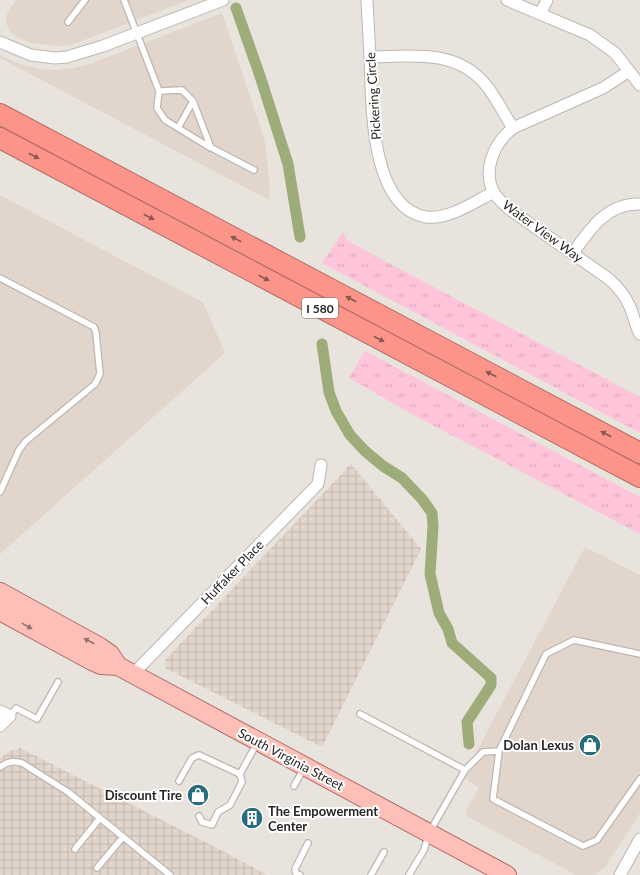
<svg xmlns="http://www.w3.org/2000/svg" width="640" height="875" viewBox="0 0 640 875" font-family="Lato,sans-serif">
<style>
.built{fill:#e2d5cc}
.industrial{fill:url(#industrial-grid)}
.grass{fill:url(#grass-tufts)}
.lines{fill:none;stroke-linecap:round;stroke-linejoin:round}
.canal{stroke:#9dac79;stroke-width:11}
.lane-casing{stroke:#bdb6b2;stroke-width:8}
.street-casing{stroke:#bdb6b2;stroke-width:13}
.primary-casing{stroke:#b26e66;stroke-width:20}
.highway-casing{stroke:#b26e66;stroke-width:22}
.lane{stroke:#fff;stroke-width:5.5}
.street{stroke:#fff;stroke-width:11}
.primary{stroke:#febfb9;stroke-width:18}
.highway{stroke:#fd948a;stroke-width:20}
.oneway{fill:#885852}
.oneway2{fill:#93726e}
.labels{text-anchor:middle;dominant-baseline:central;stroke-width:4;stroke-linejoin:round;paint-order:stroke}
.shield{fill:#fff;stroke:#686766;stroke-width:1}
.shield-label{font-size:12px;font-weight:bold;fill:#282624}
.street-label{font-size:13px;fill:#282624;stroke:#fff}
.poi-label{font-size:13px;font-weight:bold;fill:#282624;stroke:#fff;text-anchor:end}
</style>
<defs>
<pattern id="industrial-grid" width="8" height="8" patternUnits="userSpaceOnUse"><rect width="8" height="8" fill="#e2d5cc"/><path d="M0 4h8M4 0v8" fill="none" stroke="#c2b7af"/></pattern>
<pattern id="grass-tufts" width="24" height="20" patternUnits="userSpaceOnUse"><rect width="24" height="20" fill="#fdc4da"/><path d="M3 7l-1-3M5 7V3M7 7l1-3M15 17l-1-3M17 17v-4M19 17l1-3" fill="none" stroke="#d9a8bb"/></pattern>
</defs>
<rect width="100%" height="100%" fill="#e9e3de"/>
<path class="built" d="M16 0H189L84 40 70 45 57 46 32 43 18 38 11 33 6 23V18L8 12Z
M222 13 265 141 270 188 269 200 0 58V55L20 64 39 69 55 70 73 68 90 64Z
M0 195 124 261 203 302 225 353 0 554Z
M585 547 640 575V813L606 866 594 875H576L468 817 466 813 468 807 479 788 463 777Z"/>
<path class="industrial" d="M351 464 421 549 322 747 165 668V660Z
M20 748 219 849 267 875H0V759L10 751Z"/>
<path class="grass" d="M343 232 347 240 368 252 640 397V433L322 263Z
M365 351 640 497V534L419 418 349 378Z"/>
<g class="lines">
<path class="canal" d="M236 8 260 76 288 164 300 237
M322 344 329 392 336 411 350 435 365 451 383 466 402 478 422 499 432 513 433 526 430 574 439 613 448 629 452 643 491 678V685L467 722 469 744"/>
<g class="lane-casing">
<path id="lane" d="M124 0 159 91 157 108 165 120 206 145 254 170
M68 22 85 0
M159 91 182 90 193 101 211 148
M178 128 193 101
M0 278 94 327 96 333 100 374 95 384 26 441 19 450 0 492
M360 714 465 770
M10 716 16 708 37 719 58 682
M499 751 546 654 574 640 640 654
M0 767C8 761 13 761 22 763L68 792 170 875
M179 781 192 758 199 755 240 774 257 743
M294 786 304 768
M199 816 202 822 212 825 218 812 230 805 242 782 240 774
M75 849 100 818
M97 868 123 837
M300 875 296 873 295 869 308 843
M371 875 384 852
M409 875 424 850 429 833 465 770 483 752 499 751 493 799 583 846 597 840 640 779"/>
</g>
<g class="street-casing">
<path id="street" d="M367 0C368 19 369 39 370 58 372 101 369 207 426 217 449 220 474 202 494 192
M507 0 590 35 615 53 640 85
M540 14 547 0
M0 42 31 55 55 58 67 57 103 46 223 0
M370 57C411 56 456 49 485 84 496 97 504 114 513 128
M629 71 603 88 513 128C494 143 482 170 494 193 498 199 504 204 509 209L609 279C618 287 625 295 630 307 634 316 635 325 640 334
M573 253C590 229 607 203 640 204
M133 674 318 484 321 465
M0 711 10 716 0 726
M620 875 640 839"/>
</g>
<g class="primary-casing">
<path id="primary" d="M0 592 100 647 110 654 118 666 507 875
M0 611 92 661 101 665 118 666"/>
</g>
<g class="highway-casing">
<path id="highway" d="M0 114 640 453
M0 138 640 477"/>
</g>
<use href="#lane" class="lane"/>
<use href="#street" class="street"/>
<use href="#primary" class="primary"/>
<use href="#highway" class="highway"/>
</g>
<defs><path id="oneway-solid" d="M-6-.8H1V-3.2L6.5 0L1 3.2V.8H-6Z"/></defs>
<g class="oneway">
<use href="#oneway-solid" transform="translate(34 156) rotate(28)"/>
<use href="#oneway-solid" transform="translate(149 217) rotate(28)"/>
<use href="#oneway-solid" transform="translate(236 239) rotate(-152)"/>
<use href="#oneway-solid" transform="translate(264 278) rotate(28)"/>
<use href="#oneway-solid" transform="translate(351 299) rotate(-152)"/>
<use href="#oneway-solid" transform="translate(379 339) rotate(28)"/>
<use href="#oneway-solid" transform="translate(491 374) rotate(-152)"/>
<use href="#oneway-solid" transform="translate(606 434) rotate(-152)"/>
</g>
<g class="oneway2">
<use href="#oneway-solid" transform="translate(27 626) rotate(29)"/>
<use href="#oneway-solid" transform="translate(89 641) rotate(-152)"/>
</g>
<defs>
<g id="shop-disc" transform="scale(1.15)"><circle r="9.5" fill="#276b7c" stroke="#fff"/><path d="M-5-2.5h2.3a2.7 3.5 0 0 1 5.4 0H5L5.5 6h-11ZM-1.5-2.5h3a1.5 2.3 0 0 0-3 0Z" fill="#fff"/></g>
<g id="building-disc" transform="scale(1.15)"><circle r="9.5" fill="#276b7c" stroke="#fff"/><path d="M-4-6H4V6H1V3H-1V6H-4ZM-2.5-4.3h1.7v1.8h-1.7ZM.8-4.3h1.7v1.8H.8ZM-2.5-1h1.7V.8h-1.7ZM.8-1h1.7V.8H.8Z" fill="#fff"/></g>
</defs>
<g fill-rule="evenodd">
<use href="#shop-disc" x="590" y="745"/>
<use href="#shop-disc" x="198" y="795"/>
<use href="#building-disc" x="252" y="818"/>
</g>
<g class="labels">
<rect class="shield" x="302" y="298" width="36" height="20" rx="3"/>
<g class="shield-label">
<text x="320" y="308">I 580</text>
</g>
<g class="street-label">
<text transform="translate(373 96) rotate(-94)">Pickering Circle</text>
<text transform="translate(543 231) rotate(36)">Water View Way</text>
<text transform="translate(232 572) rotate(-46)">Huffaker Place</text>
<text transform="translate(291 759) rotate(28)">South Virginia Street</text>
</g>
<g class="poi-label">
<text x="574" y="745">Dolan Lexus</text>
<text x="182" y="795">Discount Tire</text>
<text x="268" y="811" text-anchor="start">The Empowerment<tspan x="268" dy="15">Center</tspan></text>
</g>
</g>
</svg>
